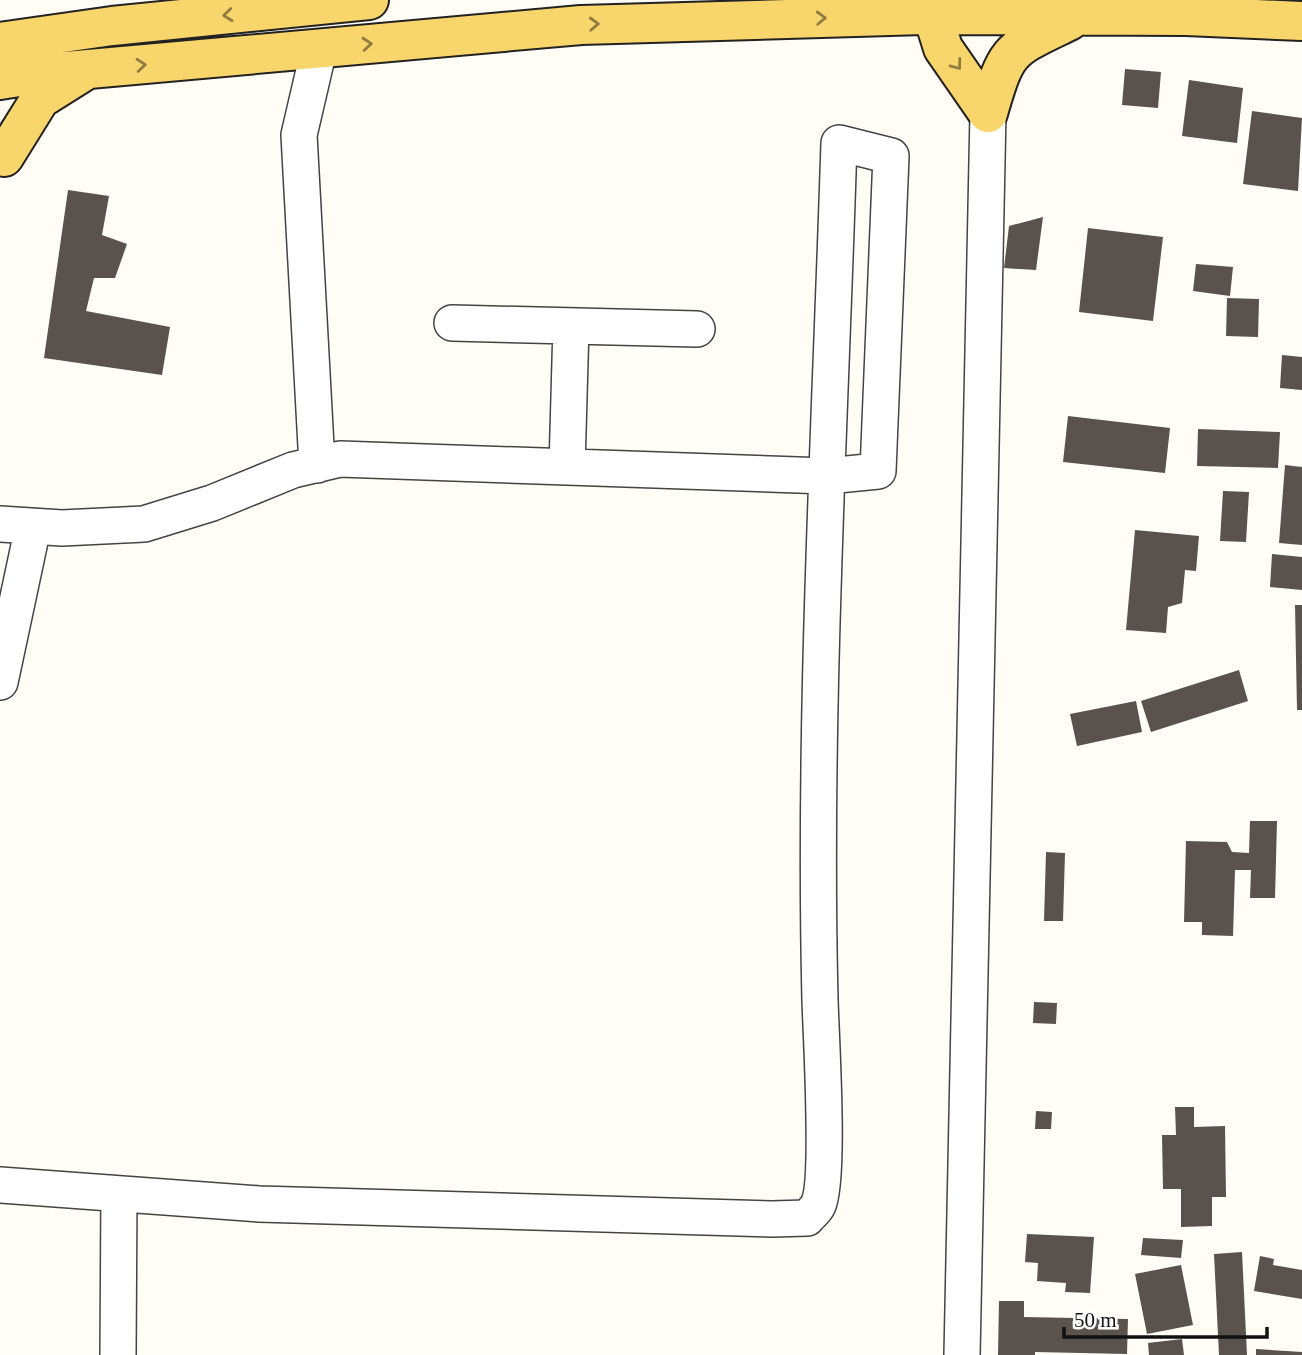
<svg xmlns="http://www.w3.org/2000/svg" width="1302" height="1355" viewBox="0 0 1302 1355" font-family="'Times New Roman',serif">
<style>
.building{fill:#5a524d}
.lines{fill:none;stroke-linecap:round;stroke-linejoin:round}
.minor-casing{stroke:#444;stroke-width:38}
.major-casing{stroke:#222;stroke-width:42}
.minor{stroke:#fff;stroke-width:35}
.major{stroke:#f9d66b;stroke-width:38}
.oneway{stroke:#917d42}
</style>
<rect width="100%" height="100%" fill="#fffdf5"/>
<path class="building" d="M1125 69 1161 72 1158 108 1122 105Z
M1189 80 1243 88 1237 143 1182 136Z
M1252 111 1302 118 1298 191 1243 184Z
M68 190 109 196 102 235 127 244 115 278H94L86 311 170 327 162 375 44 358Z
M1043 217 1036 270 1004 268 1009 226Z
M1088 228 1163 237 1153 321 1079 312Z
M1196 264 1233 267 1230 296 1193 291Z
M1227 298 1259 299 1258 337 1226 336Z
M1282 355 1302 357V390L1280 388Z
M1068 416 1170 428 1165 473 1063 462Z
M1198 429 1280 432 1278 468 1197 466Z
M1285 465 1302 467V545L1279 543Z
M1223 491 1249 492 1246 542 1220 541Z
M1135 530 1199 536 1196 571 1185 570 1182 603 1168 607 1166 633 1126 630Z
M1272 554 1302 557V590L1270 587Z
M1295 605H1302V710H1297Z
M1239 670 1248 701 1151 732 1141 701Z
M1136 701 1142 732 1077 746 1070 714Z
M1250 821H1277L1275 898H1250L1251 870H1235L1233 936 1202 935V922H1184L1186 841 1227 842 1232 852 1249 853Z
M1046 852 1065 853 1063 921H1044Z
M1034 1002 1057 1003 1056 1024 1033 1023Z
M1175 1107H1194V1127L1225 1126 1226 1197H1212V1226L1181 1227V1189H1163L1162 1135H1176Z
M1036 1111 1052 1112 1051 1129H1035Z
M1027 1234 1094 1237 1090 1293 1065 1292 1066 1283 1037 1281 1038 1263 1025 1262Z
M1143 1238 1183 1240 1181 1258 1141 1255Z
M1242 1252 1247 1355H1219L1214 1254Z
M1260 1256 1274 1259 1273 1265 1302 1270V1299L1254 1291Z
M1181 1265 1193 1325 1147 1334 1135 1274Z
M999 1301H1024V1317L1128 1319 1127 1354 1035 1352V1355H998Z
M1182 1339 1184 1355H1149L1148 1343Z
M1256 1349 1302 1352V1355H1256Z"/>
<g class="lines">
<g class="minor-casing">
<path id="minor" d="M452 323 697 329
M317 465 299 135 319 49
M567 467 571 326
M0 524 62 528 144 524 212 503 293 470 340 459 827 476 878 471 891 156 839 143C830 429 813 714 820 1000 821 1035 830 1181 818 1205 816 1210 810 1214 807 1218L772 1219 259 1204 0 1185
M0 682 33 527
M118 1355 119 1194
M962 1355 988 113 996 86"/>
</g>
<g class="major-casing">
<path id="major" d="M933 16 943 48 988 113
M0 42 112 26 369 0
M0 80 44 73 581 25 924 15 1186 16 1302 21
M988 113C1007 47 1009 50 1069 21
M0 150 4 157 40 99 83 72"/>
</g>
<use href="#minor" class="minor"/>
<use href="#major" class="major"/>
</g>
<defs><path id="oneway-chevron" d="M-2-3.5L2.5 0L-2 3.5" fill="none" stroke-width="1.6" stroke-linecap="round" stroke-linejoin="round" transform="scale(1.75)"/></defs>
<g class="oneway">
<use href="#oneway-chevron" transform="translate(228 15) rotate(174)"/>
<use href="#oneway-chevron" transform="translate(821 18) rotate(-2)"/>
<use href="#oneway-chevron" transform="translate(594 24) rotate(-2)"/>
<use href="#oneway-chevron" transform="translate(367 44) rotate(-5)"/>
<use href="#oneway-chevron" transform="translate(141 65) rotate(-5)"/>
<use href="#oneway-chevron" transform="translate(957 65) rotate(53)"/>
</g>
<path d="M1064 1327v10h203v-10" fill="none" stroke="#111111" stroke-width="3.5"/>
<text x="1074" y="1327" font-size="21" fill="#111111" stroke="#ffffff" stroke-width="5" paint-order="stroke">50 m</text>
</svg>
